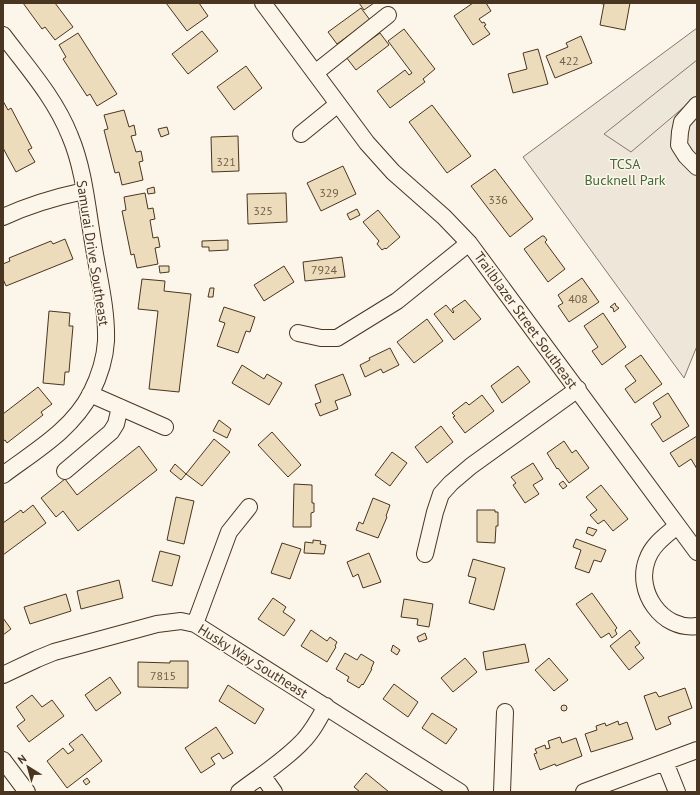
<svg xmlns="http://www.w3.org/2000/svg" width="700" height="795" viewBox="0 0 700 795" font-family="'PT Sans',sans-serif">
<style>
.green{fill:#ede6d9;stroke:#887966}
.parking{fill:#ede7d9;stroke:#887966}
.building{fill:#ecdcbc;stroke:#4a3520}
.lines{fill:none;stroke-linecap:round;stroke-linejoin:round}
.minor-casing{stroke:#4a3520;stroke-width:18}
.minor{stroke:#fbf6e9;stroke-width:16}
.labels{text-anchor:middle;dominant-baseline:central;stroke-width:3;stroke-linejoin:round;paint-order:stroke}
.number-label{font-size:12px;fill:#725f47}
.park-label{font-size:14px;fill:#436837;stroke:#fbf6e9}
.street-label{font-size:14px;fill:#4a3520;stroke:#fbf6e9}
</style>
<rect width="100%" height="100%" fill="#fbf6e9"/>
<path class="green" d="M697 28V346L684 378 523 157Z"/>
<path class="parking" d="M697 60V96L631 152 604 134Z"/>
<path class="building" d="M23 3H55L73 27 55 40 45 27 42 29Z
M166 3H199L208 16 187 31Z
M359 3H374L364 10Z
M473 3H486L491 11 479 19 482 23 484 22 486 25 484 26 490 34 473 45 454 16Z
M597 3H630L625 30 600 25 604 4Z
M361 8 370 20 337 44 328 32Z
M404 29 435 69 423 79 425 82 390 108 377 91 405 70 409 75 412 73 388 41Z
M202 31 218 51 188 74 172 54Z
M78 33 117 94 97 106 90 94 87 96 63 59 66 57 59 45Z
M380 33 389 45 356 70 346 57Z
M581 36 592 63 555 78 546 56 568 47 566 43Z
M538 49 548 84 513 93 508 74 527 69 523 53Z
M246 66 262 88 234 110 217 87Z
M3 101 8 110 11 108 32 148 28 150 35 162 16 172 3 148Z
M432 105 471 156 447 173 409 122Z
M124 110 129 127 134 125 136 135 131 136 136 152 141 151 143 161 139 162 143 180 122 185 119 172 115 173 104 130 108 129 104 115Z
M167 127 169 134 161 137 158 129Z
M238 136 239 171 212 172 211 137Z
M343 166 356 194 321 211 307 183Z
M495 169 533 219 510 237 471 186Z
M154 187 155 193 148 194 147 189Z
M145 193 148 209 153 208 155 219 150 220 153 238 158 237 160 247 155 248 158 264 137 268 134 254 131 255 122 211 126 210 124 197Z
M286 193 287 222 248 224 247 194Z
M357 209 360 215 350 220 347 214Z
M378 210 400 237 386 249 385 248 382 250 377 244 379 241 363 222Z
M542 236H544L547 240 545 242 565 269 548 282 524 249Z
M65 239 73 259 6 286 3 279V264L10 261 9 258 51 241 53 244Z
M228 240V250L209 251V247H202V241Z
M342 257 345 277 305 281 303 262Z
M159 266H169V272L160 273Z
M284 266 294 282 264 301 254 285Z
M582 278 599 302 569 322 558 306 563 303 558 295Z
M142 279 165 281 164 291 191 294 179 392 149 389 158 311 138 309Z
M210 288H214L213 297H208Z
M465 300 481 319 454 340 434 314 446 305 453 313 454 312 452 309Z
M615 303 616 306 619 308 614 312 613 308 610 307Z
M224 307 255 317 250 332 246 331 238 353 217 346 225 323 219 321Z
M49 311 70 313 69 326H73L69 372H65L64 385 43 383Z
M603 313 626 347 602 365 592 351 598 347 584 326Z
M427 319 443 341 414 363 397 342Z
M390 348 399 365 383 373 381 369 365 377 360 365 370 360 369 358Z
M641 355 662 384 635 403 625 389 636 381 625 366Z
M242 365 264 379 267 374 282 383 269 405 232 383Z
M518 366 530 382 502 403 491 386Z
M343 374 351 395 335 401 338 409 320 416 315 404 321 402 315 385Z
M38 387 52 404 41 412 43 415 7 443 5 440 3 441V414Z
M668 393 689 426 663 442 651 424 661 417 653 403Z
M482 395 494 411 465 433 453 417 455 416 452 413 466 402 469 405Z
M219 420 231 429 227 438 213 431Z
M441 426 453 442 427 463 415 447Z
M272 432 301 465 288 477 258 445Z
M697 436V469L691 459 679 467 670 453Z
M214 439 230 452 202 486 186 474Z
M564 441 572 453 576 450 589 468 569 483 558 468 557 469 547 453Z
M139 446 157 470 78 531 63 511 56 517 41 498 65 479 77 495Z
M392 452 407 463 390 486 375 475Z
M533 463 543 479 533 485 539 494 525 503 513 485 516 483 511 477Z
M175 464 186 474 181 480 170 471Z
M563 481 567 486 563 489 559 484Z
M294 484 312 485V503H314V512L311 513V527H293Z
M601 485 628 519 613 531 604 520 598 524 590 515 597 510 586 497Z
M176 497 194 501 184 544 167 540Z
M373 498 390 505 386 516 387 517 378 538 356 530 359 522 363 524Z
M33 505 46 523 3 555V523L21 510 23 513Z
M477 510H495V512H498V526H496L495 543 477 542Z
M588 527 597 530 593 536 586 533Z
M576 539 606 550 601 562 594 560 589 573 575 568 581 550 573 547Z
M313 540 321 541 320 544 326 545 324 554 304 553 305 542 313 543Z
M282 543 301 549 290 579 271 573Z
M160 551 180 556 172 586 152 581Z
M369 553 381 582 363 588 358 574 353 577 347 562Z
M473 559 505 568 494 610 469 603 476 578 468 576Z
M119 580 123 598 81 609 77 591Z
M592 593 617 628 615 630 617 634 612 638 609 633 601 638 576 604Z
M66 594 71 611 30 624 24 607Z
M273 598 286 607 283 612 295 620 284 636 258 619Z
M404 599 433 604 429 627 417 625 418 619 401 617Z
M3 618 11 629 3 635Z
M311 630 327 641 330 637 337 642 335 646 336 647 327 662 301 646Z
M630 630 640 643 635 647 644 658 629 670 610 646Z
M425 633 427 639 419 642 417 637Z
M525 644 529 662 486 670 483 652Z
M393 645 400 650 397 655 391 651Z
M345 653 357 660 361 654 374 662 371 669H372L363 685 362 684 359 688 347 681 349 677 336 669Z
M465 658 477 672 453 692 441 678Z
M549 658 568 680 554 691 535 670Z
M170 661H188V688L138 687V662L170 663Z
M110 677 121 693 96 711 85 695Z
M394 684 418 702 408 717 383 699Z
M228 685 264 709 255 724 219 701Z
M685 688 692 708 668 717 671 724 656 730 644 696 656 692 659 697Z
M32 695 42 707 52 700 64 716 29 742 17 726 25 720 16 707Z
M561 708a3 3 0 1 1 6 0a3 3 0 1 1-6 0Z
M432 713 457 729 446 744 422 728Z
M618 721 619 725 627 722 633 739 591 752 585 734 597 730 596 726 605 723 606 726Z
M216 727 233 753 223 759 219 753 211 758 215 764 201 773 185 748Z
M82 734 102 761 67 788 47 761 63 748 68 754 74 750 69 744Z
M560 737 562 743 576 738 582 756 556 766 555 764 540 770 534 754 537 753 535 749 545 745 546 749 550 748 548 741Z
M366 773 389 792H360L354 787Z
M87 778 90 782 86 785 83 781Z"/>
<g class="lines">
<g class="minor-casing">
<path id="minor" d="M263 3 367 143 393 172 444 217 469 243 697 552
M3 35C27 67 55 98 70 136 84 169 87 207 93 242 98 275 107 308 106 341 105 359 99 377 91 393 72 430 35 451 3 475
M315 73 388 15
M697 105 682 122 680 132 679 145 686 156 697 167
M301 134 338 104
M3 217C29 205 56 197 84 191
M298 333 321 338H337L397 301 469 243
M90 394 165 427
M65 471 111 432 116 424 120 407
M677 526C665 536 652 545 647 560 635 591 662 631 697 626
M425 554 435 512 441 494 451 483 471 466 578 389
M195 624 229 532 249 507
M3 675 37 659 54 652 157 624 181 621 195 624 460 792
M3 760 27 792
M665 762 677 792
M262 775 274 792
M239 792C260 776 284 761 302 742 312 732 319 719 326 706
M502 792 505 712
M584 792 697 750"/>
</g>
<use href="#minor" class="minor"/>
</g>
<g class="labels">
<g class="number-label">
<text x="569" y="60">422</text>
<text x="226" y="161">321</text>
<text x="329" y="192">329</text>
<text x="498" y="199">336</text>
<text x="263" y="210">325</text>
<text x="324" y="269">7924</text>
<text x="578" y="298">408</text>
<text x="163" y="675">7815</text>
</g>
<g class="park-label">
<text x="625" y="164">TCSA<tspan x="625" dy="16">Bucknell Park</tspan></text>
</g>
<g class="street-label">
<text transform="translate(93 253) rotate(81)">Samurai Drive Southeast</text>
<text transform="translate(526 320) rotate(54)">Trailblazer Street Southeast</text>
<text transform="translate(253 661) rotate(32)">Husky Way Southeast</text>
</g>
</g>
<rect width="700" height="795" fill="none" stroke="#4a3520" stroke-width="8"/>
<g transform="translate(28 767) rotate(323)" stroke="#fbf6e9" stroke-width="3" paint-order="stroke">
<path d="M0-3L7 15L0 10L-7 15Z" fill="#4a3520"/>
<text y="-6" font-size="11" font-weight="bold" text-anchor="middle" fill="#4a3520">N</text>
</g>
</svg>
